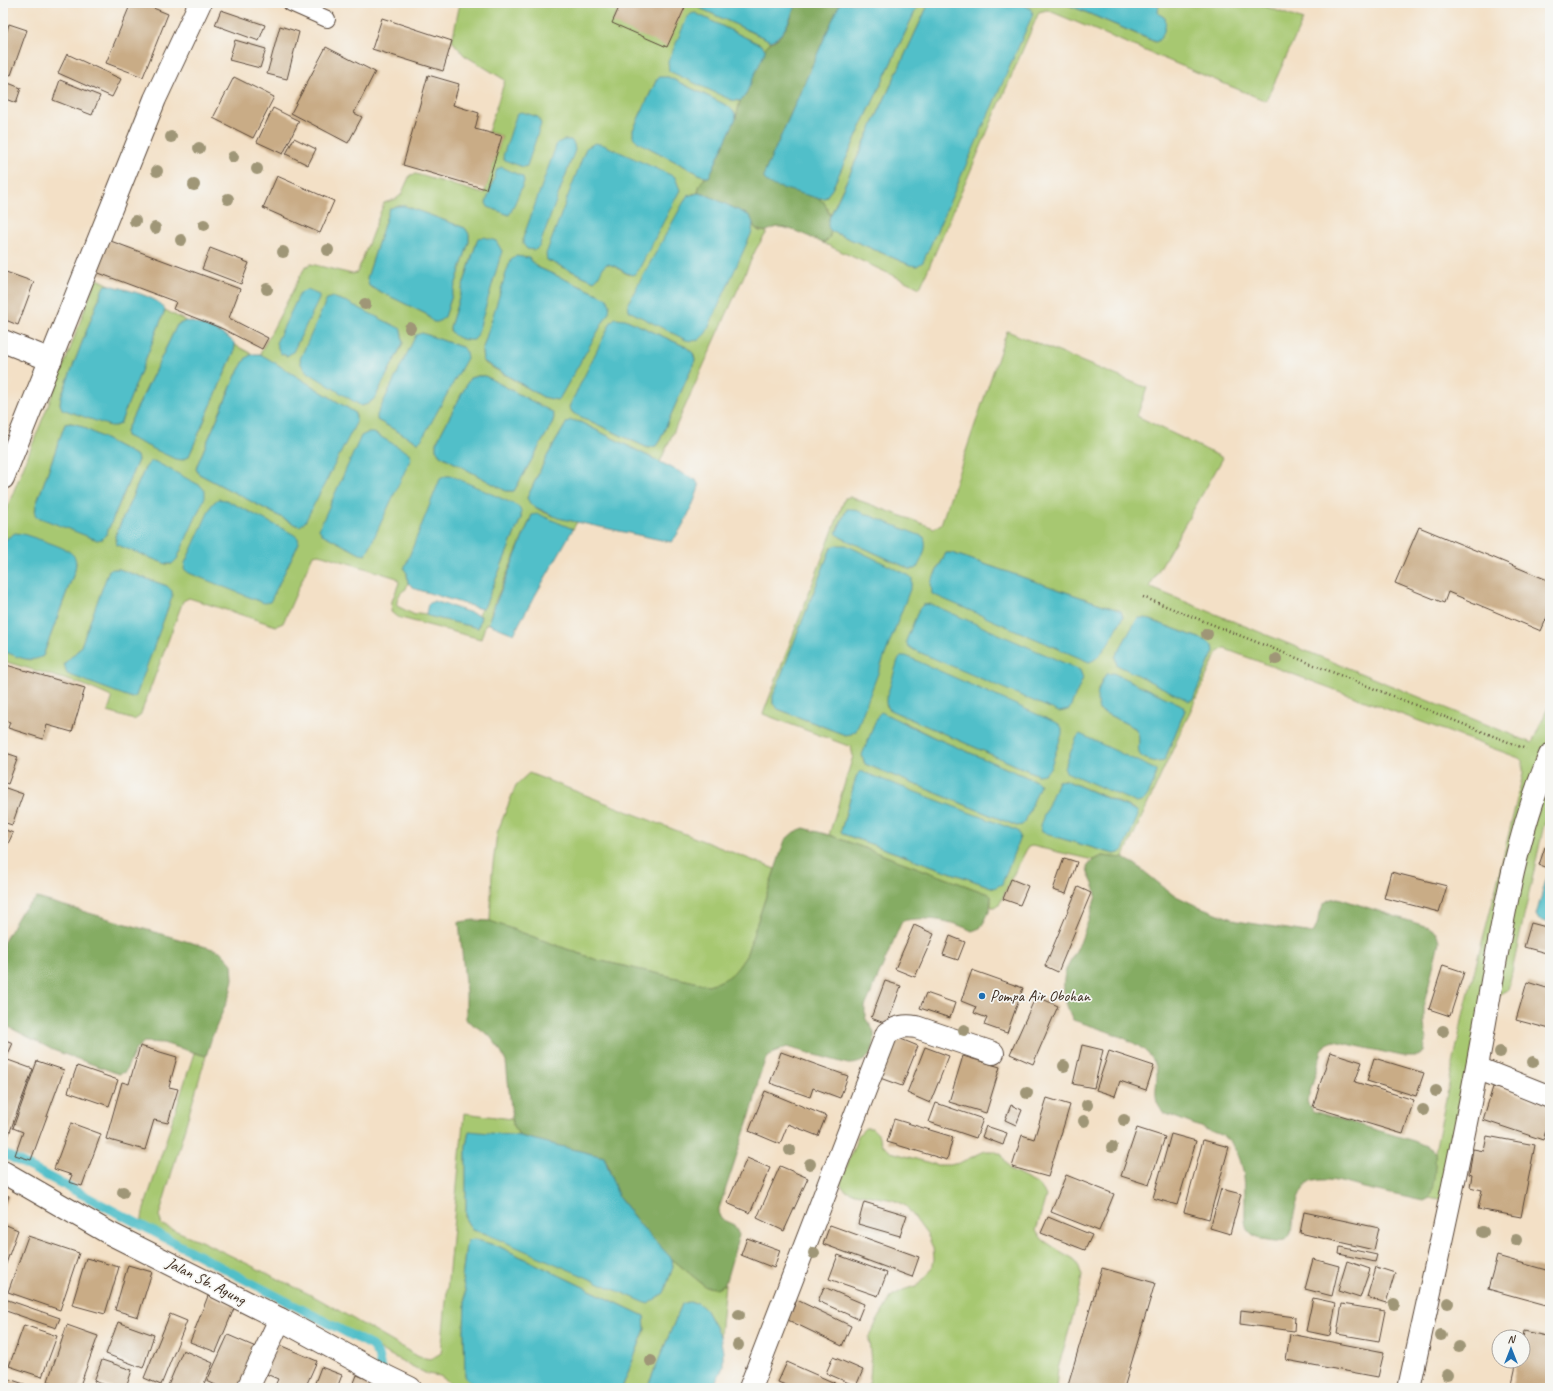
<svg xmlns="http://www.w3.org/2000/svg" width="1553" height="1391" viewBox="0 0 1553 1391" font-family="Caveat,sans-serif">
<style>
.green{fill:#a7c871;stroke:#717948;fill-rule:evenodd}
.forest{fill:#85ac63;stroke:#606b40}
.water{fill:#51bfc9;stroke:#467474}
.lines{fill:none;stroke-linecap:round;stroke-linejoin:round}
.stream{stroke:#51bfc9;stroke-width:9}
.building{fill:#c9ac86}
.service-casing{stroke:#574537;stroke-width:18}
.minor-casing{stroke:#574537;stroke-width:24}
.tertiary-casing{stroke:#574537;stroke-width:24}
.path{stroke:#574537;stroke-width:2.5;stroke-dasharray:1 3;stroke-linecap:butt}
.service{stroke:#fff;stroke-width:16}
.minor{stroke:#fff;stroke-width:22}
.tertiary{stroke:#fff;stroke-width:22}
.tree{fill:#9f9677}
.poi-dot{fill:#1f6fb2;stroke:#f6f6f2;stroke-width:1.5}
.labels{text-anchor:middle;dominant-baseline:central;stroke-width:3.5;stroke-linejoin:round;paint-order:stroke}
.poi-label{font-size:16px;fill:#3b2a1e;stroke:#f6f6f2;text-anchor:start}
.street-label{font-size:16px;fill:#3b2a1e;stroke:#f6f6f2}
</style>
<rect width="100%" height="100%" fill="#f6f6f2"/>
<filter id="ink" filterUnits="userSpaceOnUse"><feTurbulence type="fractalNoise" baseFrequency=".025" numOctaves="2"/><feDisplacementMap in="SourceGraphic" scale="8" xChannelSelector="R" yChannelSelector="G"/><feConvolveMatrix kernelMatrix="1 2 1 2 8 2 1 2 1" color-interpolation-filters="sRGB"/></filter>
<filter id="wash" filterUnits="userSpaceOnUse"><feTurbulence type="fractalNoise" baseFrequency=".012" numOctaves="4" result="noise"/><feDisplacementMap in="SourceGraphic" scale="16" xChannelSelector="R" yChannelSelector="G"/><feGaussianBlur stdDeviation="0.9" result="paint"/><feColorMatrix in="noise" values="0 0 0 0 0 0 0 0 0 0 0 0 0 0 0 0 0 1.4 0 .05"/><feComposite in="paint" operator="in"/></filter>
<g filter="url(#wash)">
<rect width="100%" height="100%" fill="#f3e0c6"/>
<path class="green" d="M460 3H621L612 23 687 3H696L700 8 771 41 765 49 761 45 695 13 731 100 740 101 736 118 735 113 728 106 668 77 657 79 633 130 638 142 705 177 699 187 698 193 692 194 752 232 753 223 755 228 759 231 767 232 756 249 660 462 580 422H567L546 458 527 498C536 514 561 518 577 522L573 529 532 515 492 609 489 624 486 623 481 639 397 617 391 612 392 601 399 583 397 578 319 554 313 555 283 623 276 626 189 598 183 601 140 716 134 720 108 712 112 699 109 696 84 685 3 661V651L29 660 43 656 75 570 76 562 3 547V518L63 368 95 281 98 279 110 285H106L103 288 61 397 60 404 120 424 165 310 186 321 177 325 126 431V436L189 456 234 352 235 345 252 354 246 358 237 373 198 463 196 469 199 474 296 525 300 526 356 416 354 412 260 354 305 267 311 264 352 274 357 273 384 203 396 199 401 195 410 175 416 174 484 194 502 136 488 132 505 80 464 55 452 41ZM680 190 629 275 612 265 607 264 603 266 594 281 547 260ZM396 206H405L465 228 469 234V242L445 317 433 322 426 314 369 286 367 278 389 210ZM484 237 496 241 450 331V327L478 238ZM511 260 532 262 537 267 607 298 557 400 543 397 483 362 482 351ZM339 299 401 330 403 343 375 398 368 404ZM625 319 686 347 693 353 695 360 660 440 656 446 648 448 573 413 569 407ZM422 333 464 348 419 442 415 441 377 420ZM478 376H485L552 412 554 417 552 424 514 491H506L440 455 436 449V443L470 378ZM71 423 79 425 137 456 138 460 106 535 102 539 35 512 36 505 65 424ZM145 468 172 564H166L117 544 115 536ZM521 511V518L484 608 481 609 479 615 481 616 478 628 433 617 426 614 418 613 415 615 397 606C396 599 400 592 406 589L408 583 407 573ZM114 569H119L167 586 64 664C70 657 76 654 81 646Z
M919 3H929L830 216 828 209 817 198H825L832 189Z
M1021 3H1064L1155 42 1165 18 1158 13 1159 3H1256L1303 20 1266 101 1047 10 1039 12 920 288 823 243 829 239 831 231 910 265 1027 6Z
M1007 331 1147 388 1137 416 1223 458 1149 587 1532 743 1550 703V804L1543 829 1508 990 1490 1000 1449 1202 1429 1198C1433 1183 1436 1167 1435 1152L1464 1011 1493 900 1523 774V762L1519 758 1225 649 1220 650 1217 653 1123 858 1103 856 1093 860 1032 846 1028 847 1011 879 999 905 995 907H991V895L829 835 853 756 851 747 763 714 845 498 850 497 934 528 941 524ZM847 509 915 569H910L840 537 837 529ZM833 546 851 734 845 735 778 709 773 704V696L830 550ZM946 553H952L1121 611 1123 617 931 582ZM1145 618 1207 641 1213 646 1214 651 1193 699ZM1106 674 1185 710 1165 759 1163 762 1139 752C1139 743 1141 735 1135 728L1099 710 1098 689ZM886 705 1038 775 890 710ZM902 721 933 737 1038 782 1017 826 865 764 863 760ZM860 771 994 888 843 834 841 831 856 777ZM1065 780 1134 809 1119 853 1114 854 1046 834 1041 831 1058 781Z
M529 773 775 869 746 956 736 971 726 980 708 985 597 960 490 921 492 872 497 833 516 785Z
M194 1053 206 1056 159 1216 162 1225 203 1242 317 1298 419 1357 431 1359 441 1353 464 1113 512 1119 513 1126 520 1136 469 1132 466 1146V1220L472 1230 484 1233 673 1267 672 1259 706 1287 716 1288 725 1284 720 1336 705 1309 682 1304 647 1388H622L645 1329 644 1316 498 1246 473 1239 466 1245 462 1279 465 1290V1302L464 1332 465 1375 472 1383 485 1388H457L440 1376 427 1374 141 1226 143 1212Z
M865 1128H872L878 1134 882 1145 891 1152 937 1165H950L959 1163 985 1151H994L1002 1155 1010 1170 1037 1184 1043 1190 1046 1196 1036 1231 1043 1240 1058 1250 1074 1259 1079 1267 1082 1276 1078 1298 1058 1369 1056 1388H867L870 1379 871 1364 869 1339 876 1323 892 1296 903 1290 918 1285 932 1269 934 1259 933 1248 928 1236 906 1206 893 1200 850 1192 844 1189 840 1184 858 1136Z"/>
<path class="forest" d="M797 3H840L764 174 817 198 824 202 830 216C828 222 827 225 831 231L829 239 823 243C811 238 793 228 779 227 769 227 768 236 755 228L750 216 707 195 698 193C699 186 701 178 709 177L711 173 736 118 740 101 745 96 764 52C765 43 774 42 779 37 786 31 793 12 797 3Z
M804 828 829 835 991 895C991 908 988 917 980 928L972 931C951 920 924 916 902 921L865 1007C865 1010 865 1014 865 1017 867 1022 873 1027 874 1033 876 1053 867 1064 848 1064L787 1047 773 1052 765 1061 759 1077 754 1103 718 1212 721 1219 734 1225 739 1235 725 1284 716 1288 706 1287 672 1259 650 1237 619 1198 614 1188 608 1165 604 1157 520 1136 513 1126 506 1062 499 1048 489 1035 466 1020V992L459 922 474 920 490 921 597 960 708 985C730 979 733 975 746 956L785 840 794 832Z
M1103 856 1123 858 1135 864 1172 894 1193 904 1237 921 1313 933C1323 917 1316 899 1338 898L1428 927 1436 932 1439 942 1424 1004V1024L1426 1038 1424 1052 1418 1056H1402L1334 1041 1327 1044 1322 1051 1307 1101 1309 1106 1313 1111 1414 1141 1426 1146 1435 1152C1436 1161 1434 1191 1429 1198 1427 1199 1425 1200 1423 1201 1403 1197 1384 1192 1364 1188 1348 1184 1329 1177 1313 1181 1300 1185 1295 1208 1293 1220 1291 1226 1293 1235 1286 1239 1282 1242 1273 1241 1268 1240 1261 1239 1254 1238 1249 1232 1244 1225 1245 1217 1245 1209 1245 1182 1246 1154 1223 1136L1164 1113C1149 1098 1160 1084 1156 1067 1150 1041 1096 1028 1073 1020 1065 1004 1060 985 1067 967 1071 959 1076 951 1080 943 1086 928 1091 912 1096 896 1096 885 1088 878 1087 867L1093 860Z
M37 898 220 951 232 964 233 979 230 994 212 1037 206 1056 163 1043 144 1042 136 1049 125 1072 119 1074 53 1050 3 1024V943L21 912Z"/>
<path class="water" d="M696 3H797C790 17 786 35 771 41L700 8Z
M840 3H919L832 189 825 198H817L771 185 764 179V174Z
M929 3H1021L1031 9 1033 14 923 262 917 266 910 265 831 231 828 227V221Z
M1064 3H1159L1158 13 1165 18C1167 26 1163 38 1156 42Z
M695 13 761 45 765 49V52L745 96 740 101 731 100 669 71 668 62 687 18 691 14Z
M660 77H668L728 106 735 113 736 118 709 177H705L638 142 633 137V130L657 79Z
M522 112 538 117 541 124 527 166 523 167 504 160 503 156 517 113Z
M564 140H571L574 144 575 150 539 247 535 250 527 249 523 244V238L557 143Z
M595 143 604 145 675 177 680 190 638 271 633 275C624 274 617 265 607 264 600 268 601 277 594 281L547 260 546 254 586 148Z
M502 167 523 177 524 182 511 212 509 215 488 207 486 203 497 169Z
M698 193 707 195 750 216 753 223 752 232 706 333 699 340 692 341 686 340 629 311 628 303 687 196Z
M396 206H405L465 228 469 234V242L445 317 438 322H433L426 314 369 286 367 278 389 209Z
M484 237 496 241 502 251 477 336 474 340C464 341 450 337 450 327L478 238Z
M516 256 529 258 537 267 607 298 610 305 609 312 561 396 557 400 543 397 483 361 482 351 507 270 511 260Z
M106 285H110C123 289 161 297 165 310L120 424 115 426H110L62 409 60 404 61 397 103 288Z
M307 290 319 295V299L293 352 287 356 280 353 276 343 300 293Z
M332 297 347 302 401 329 403 343 375 398 368 404 361 406 306 371 301 364 300 359 327 299Z
M615 318 625 319 686 347 693 353 695 360 660 440 656 446 648 448 573 413 569 407 611 322Z
M186 321C196 322 232 335 235 345 235 347 234 349 234 352L189 456 182 460 175 459 126 436V431L177 325Z
M422 333 464 348 466 352 467 358 422 439 419 442 415 441 377 420V415L416 335Z
M252 354H260L267 358 354 412 356 417V423L305 522 300 526 296 525 199 474 196 469 198 463 237 373 246 358Z
M478 376H485L552 412 554 417 552 424 514 491H506L440 455 436 449V443L470 378Z
M571 420 580 422 696 480 699 486C697 497 680 535 671 542L558 518 531 505 527 498 546 458 567 422Z
M71 423 79 425 137 456 138 460 106 535 102 539 97 540 35 516 36 505 65 424Z
M367 433H374L409 453 411 458 366 555 360 554 322 534 319 529 361 436Z
M154 461 201 486 205 491V497L177 559 172 564H166L117 545 115 536 145 468 150 462Z
M446 476H452L518 506 521 511V518L484 608 481 609 416 589 408 583 407 573 404 569 440 479Z
M218 499 226 500 293 534 298 538 299 543 270 602 264 603 189 573 184 569 185 563 212 504Z
M847 509H853L924 537C928 548 922 558 917 568L915 569H910L840 537 836 533Z
M538 514 573 529 520 622 514 634 489 624 490 617 532 515Z
M15 533 23 534C34 538 67 547 73 555 77 559 76 565 75 570L43 656C30 664 16 656 3 651V547L6 539Z
M838 545H846L908 575 912 578V584L856 731 851 734 845 735 778 709 773 704V696L830 550 834 546Z
M946 553H952L1121 611 1123 617C1116 629 1102 660 1089 662L932 594 931 582Z
M114 569H119L167 586 172 591V597L136 696 132 698 67 674 64 664C70 657 76 654 81 646L109 570Z
M434 601 481 616 478 628 428 616 426 614 428 604Z
M931 604 1080 670 1083 678 1069 710 1059 712 914 650 908 646 906 641 919 609 923 605Z
M1139 618H1145L1207 641 1213 646 1214 651 1193 699 1189 701 1117 665 1115 657 1135 622Z
M902 656H906L1059 724 1062 728V734L1050 769 1044 774 1038 775 890 710 886 704V699L898 660Z
M1113 673 1184 706 1185 710 1165 759C1161 763 1158 762 1153 761 1150 760 1144 759 1141 756 1135 751 1143 737 1135 728L1099 710C1094 698 1099 685 1106 674Z
M881 712 933 737 1038 782 1040 785 1025 822 1022 825 1017 826 865 764 862 755 878 715Z
M1080 734 1156 770C1157 776 1149 797 1143 801 1141 802 1140 802 1137 803L1066 772 1064 768 1077 737Z
M860 771 1018 831 1020 837 1002 884 994 888 843 834 841 831 856 777Z
M1065 780 1137 811 1138 816 1123 850 1119 853 1114 854 1046 834 1041 831 1040 825 1058 781Z
M1548 873H1550V923L1539 920 1536 915Z
M469 1131 520 1136 604 1157 619 1198 642 1227 672 1259 673 1267 664 1293 648 1304 484 1233 472 1230 466 1220V1146Z
M473 1239 498 1246 644 1316 645 1329 622 1388H485C477 1385 469 1383 465 1376L464 1332 465 1302V1290L462 1279 466 1245 468 1240Z
M688 1302 698 1303 705 1309 720 1336 723 1352V1367L713 1388H647L682 1304Z"/>
<g class="lines">
<path class="stream" d="M3 1153 372 1346 378 1355 381 1369
M380 1388V1386"/>
</g>
<g id="blocks">
<path class="building" d="M131 3H141L168 14 143 77 106 63Z
M621 3H687L667 47 612 23Z
M221 10 265 25 259 41 215 25Z
M382 18 452 41 443 71 372 49Z
M9 24 27 30 11 75 3 72V43Z
M280 26 299 32 287 79 267 74Z
M235 40 266 49 260 68 229 60Z
M326 47 375 72 354 113 362 117 348 143 291 113Z
M67 54 121 79 112 97 58 73Z
M428 75 459 84 453 105 479 113 475 129 502 136 486 189 403 165Z
M234 77 274 97 253 138 213 118Z
M60 80 100 96 92 115 53 100Z
M3 81 21 88 16 103 3 98Z
M273 108 299 121 283 154 257 142Z
M294 138 316 149 308 165 286 154Z
M277 176 334 201 320 233 263 208Z
M108 240 240 289 229 318 268 338 262 349 223 329 173 309 176 302 96 272Z
M210 248 249 263 241 284 202 269Z
M3 271 34 282 18 325 3 319Z
M1419 527 1550 581V610L1541 631 1448 592 1444 603 1395 583Z
M3 664 85 688 72 732 47 725 43 739 8 728 10 722 3 720Z
M3 752 18 757 8 784 3 782Z
M3 787 23 794 12 825 3 822Z
M3 829 13 833 6 848 3 847Z
M1545 847 1550 849V869L1539 865Z
M1064 858 1077 862 1066 894 1053 890Z
M1391 872 1447 886 1439 912 1384 898Z
M1011 879 1028 886 1020 905 1003 899Z
M1078 887 1091 893 1058 972 1045 966Z
M1531 923 1550 928V954L1524 947Z
M914 925 934 934 915 977 895 969Z
M950 936 965 942 958 960 943 955Z
M1443 965 1464 972 1450 1016 1429 1009Z
M972 970 1023 988 1007 1033 984 1025 987 1018 974 1013 976 1007 961 1001Z
M885 981 901 986 887 1024 871 1018Z
M1527 982 1550 989V1029L1516 1020Z
M926 993 955 1003 950 1018 920 1008Z
M1036 996 1058 1006 1033 1064 1010 1054Z
M896 1037 918 1046 902 1086 880 1078Z
M3 1039 13 1043 3 1065Z
M1082 1045 1103 1050 1094 1088 1073 1084Z
M140 1046 177 1057 169 1087 178 1089 168 1123 154 1120 145 1150 106 1139 122 1082 129 1084Z
M925 1047 949 1056 930 1103 907 1093Z
M1109 1051 1154 1066 1146 1090 1120 1081 1115 1096 1096 1090Z
M781 1052 848 1076 840 1098 813 1088 810 1097 770 1083Z
M1330 1052 1362 1062 1355 1082 1414 1100 1403 1134 1313 1107Z
M963 1056 1000 1067 986 1113 949 1102Z
M1374 1058 1424 1073 1416 1096 1367 1081Z
M8 1060 33 1069 5 1145 3 1144V1074Z
M37 1061 64 1070 31 1160 15 1155 23 1132 13 1128Z
M77 1066 118 1080 109 1106 68 1092Z
M1493 1087 1550 1105V1117L1543 1140 1483 1120Z
M765 1091 826 1116 818 1136 788 1124 780 1144 749 1131Z
M1047 1098 1070 1105 1048 1177 1012 1167 1022 1135 1034 1139Z
M936 1103 983 1119 976 1138 929 1122Z
M1011 1105 1022 1110 1016 1125 1005 1120Z
M894 1119 953 1137 947 1160 887 1142Z
M71 1123 101 1134 82 1186 69 1182 72 1175 54 1169Z
M986 1126 1007 1133 1003 1145 982 1137Z
M1137 1128 1165 1137 1149 1185 1121 1176Z
M1171 1134 1196 1141 1177 1205 1153 1198Z
M1487 1136 1535 1145 1521 1217 1478 1209 1482 1190 1470 1187 1472 1175 1469 1174 1473 1149 1484 1151Z
M1203 1140 1229 1147 1209 1219 1184 1212Z
M747 1158 770 1168 750 1213 727 1203Z
M780 1166 808 1178 784 1231 757 1218Z
M1066 1175 1114 1194 1099 1231 1051 1212Z
M1221 1189 1241 1194 1230 1234 1210 1228Z
M3 1194 9 1196 3 1211Z
M864 1202 907 1215 900 1236 858 1224Z
M1304 1212 1379 1228 1374 1250 1300 1233Z
M1048 1217 1092 1235 1085 1250 1041 1233Z
M4 1224 18 1230 3 1272V1228Z
M830 1225 919 1257 912 1277 823 1244Z
M28 1236 79 1253 60 1310 8 1292Z
M747 1238 780 1250 774 1268 741 1255Z
M1340 1247 1377 1255 1375 1262 1339 1254Z
M838 1255 887 1273 878 1296 829 1279Z
M1497 1256 1546 1270 1550 1258V1306L1488 1289Z
M86 1258 119 1267 105 1314 72 1305Z
M1313 1259 1339 1266 1332 1296 1305 1289Z
M1347 1261 1370 1269 1360 1298 1338 1291Z
M128 1265 152 1272 138 1317 115 1310Z
M1376 1267 1395 1273 1386 1303 1367 1297Z
M1102 1268 1155 1283 1124 1388H1067Z
M824 1287 864 1304 858 1319 818 1301Z
M208 1296 235 1306 216 1352 190 1342Z
M1313 1298 1336 1303 1330 1336 1306 1331Z
M5 1299 60 1318 56 1328 3 1310Z
M797 1300 851 1326 842 1346 788 1320Z
M1342 1304 1385 1311 1379 1341 1337 1334Z
M1241 1310 1295 1317 1294 1331 1240 1324Z
M170 1314 187 1321 161 1385 144 1378Z
M118 1322 154 1335 143 1368 106 1354Z
M24 1325 57 1336 42 1377 9 1366Z
M67 1325 98 1336 79 1388H68L48 1381Z
M1524 1331 1550 1337V1388H1511L1517 1361H1523V1337Z
M1290 1334 1384 1352 1378 1377 1286 1360Z
M228 1335 258 1348 240 1388H222L207 1381Z
M277 1344 317 1361 305 1388H274L278 1379 264 1373Z
M183 1350 213 1363 202 1388H167Z
M833 1357 863 1370 856 1386 826 1373Z
M102 1360 132 1370 126 1388H114L94 1381Z
M787 1362 846 1388H793L778 1382Z
M321 1367 342 1375 337 1388H313Z
M357 1375 376 1383 374 1388H352Z
M3 1377 27 1385 26 1388H3Z"/>
</g>
</g>
<g filter="url(#ink)">
<use href="#blocks" fill-opacity="0" stroke="#574537" stroke-width="1"/>
<g class="lines">
<g class="service-casing">
<path id="service" d="M291 3 327 19"/>
</g>
<g class="minor-casing">
<path id="minor" d="M3 341 51 360
M3 478 155 99 200 3
M1477 1068 1550 1097
M248 1388 280 1319
M750 1388 887 1033C897 1027 904 1025 916 1027L993 1053
M1409 1388C1432 1281 1457 1174 1477 1066 1497 962 1508 853 1550 755"/>
</g>
<g class="tertiary-casing">
<path id="tertiary" d="M3 1172 109 1233 280 1319 379 1373 410 1388"/>
</g>
<path class="path" d="M1143 597 1526 749"/>
<use href="#service" class="service"/>
<use href="#minor" class="minor"/>
<use href="#tertiary" class="tertiary"/>
</g>
<g class="tree">
<circle cx="171" cy="137" r="6"/>
<circle cx="199" cy="148" r="6"/>
<circle cx="233" cy="157" r="6"/>
<circle cx="257" cy="169" r="6"/>
<circle cx="157" cy="171" r="6"/>
<circle cx="194" cy="185" r="6"/>
<circle cx="228" cy="199" r="6"/>
<circle cx="135" cy="221" r="6"/>
<circle cx="204" cy="225" r="6"/>
<circle cx="155" cy="228" r="6"/>
<circle cx="181" cy="240" r="6"/>
<circle cx="328" cy="250" r="6"/>
<circle cx="283" cy="252" r="6"/>
<circle cx="267" cy="289" r="6"/>
<circle cx="365" cy="304" r="6"/>
<circle cx="410" cy="328" r="6"/>
<circle cx="1207" cy="634" r="6"/>
<circle cx="1276" cy="659" r="6"/>
<circle cx="964" cy="1030" r="6"/>
<circle cx="1443" cy="1031" r="6"/>
<circle cx="1500" cy="1052" r="6"/>
<circle cx="1533" cy="1062" r="6"/>
<circle cx="1064" cy="1066" r="6"/>
<circle cx="1436" cy="1091" r="6"/>
<circle cx="1027" cy="1093" r="6"/>
<circle cx="1087" cy="1105" r="6"/>
<circle cx="1423" cy="1110" r="6"/>
<circle cx="1124" cy="1120" r="6"/>
<circle cx="1084" cy="1121" r="6"/>
<circle cx="1112" cy="1147" r="6"/>
<circle cx="790" cy="1150" r="6"/>
<circle cx="810" cy="1164" r="6"/>
<circle cx="123" cy="1192" r="6"/>
<circle cx="1483" cy="1232" r="6"/>
<circle cx="1516" cy="1240" r="6"/>
<circle cx="814" cy="1253" r="6"/>
<circle cx="1448" cy="1303" r="6"/>
<circle cx="1394" cy="1304" r="6"/>
<circle cx="739" cy="1315" r="6"/>
<circle cx="1441" cy="1335" r="6"/>
<circle cx="738" cy="1345" r="6"/>
<circle cx="1459" cy="1347" r="6"/>
<circle cx="651" cy="1361" r="6"/>
<circle cx="1447" cy="1375" r="6"/>
</g>
</g>
<circle class="poi-dot" cx="982" cy="996" r="4"/>
<g class="labels">
<g class="poi-label">
<text x="990" y="996">Pompa Air Obohan</text>
</g>
<g class="street-label">
<text transform="translate(206 1281) rotate(27)">Jalan Sb. Agung</text>
</g>
</g>
<rect width="1553" height="1391" fill="none" stroke="#f6f6f2" stroke-width="16"/>
<g transform="translate(1511 1349)"><circle r="19" fill="#f6f6f2" stroke="#aba49d"/>
<path d="M0-3L7 15L0 10L-7 15Z" fill="#1f6fb2"/>
<text y="-6" font-size="11" font-weight="bold" text-anchor="middle" fill="#3b2a1e">N</text>
</g>
</svg>
